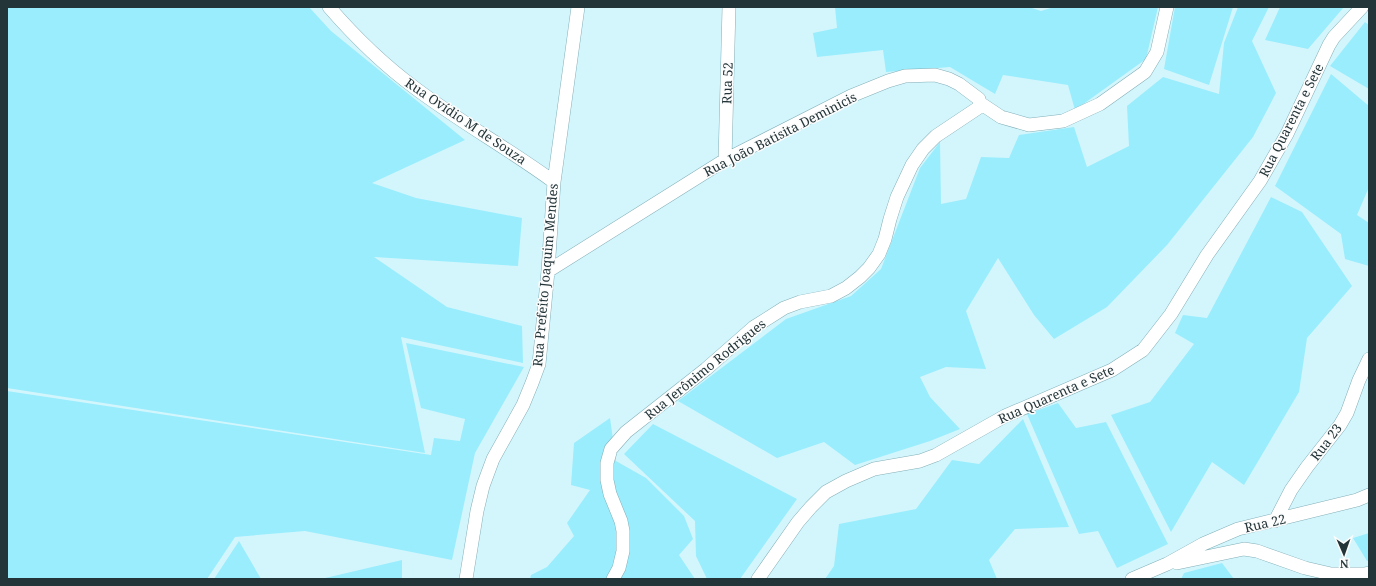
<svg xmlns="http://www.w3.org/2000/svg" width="1376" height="586" viewBox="0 0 1376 586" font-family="'Noto Serif',serif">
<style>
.green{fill:#9aedfd}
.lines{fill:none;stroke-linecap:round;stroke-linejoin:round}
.street-casing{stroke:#84afb7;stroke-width:14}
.street{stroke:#fff;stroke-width:13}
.labels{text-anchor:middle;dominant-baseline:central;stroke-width:3;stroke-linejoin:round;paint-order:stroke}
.street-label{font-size:13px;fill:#243539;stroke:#fcfcfc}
</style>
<rect width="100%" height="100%" fill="#d3f6fd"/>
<path class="green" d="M7 7H309L331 31 465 140 372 183 416 198 522 218 518 266 374 257 447 307 522 326 523 363 401 337 425 453 7 388Z
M835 7H1029L1041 11 1054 7H1158L1146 59 1075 110 1068 85 1003 75 995 94 950 67 886 72 883 50 817 57 813 33 837 28Z
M1175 7H1233L1209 85 1164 69Z
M1238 7H1269L1252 41 1276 93 1253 137 1167 245 1107 307 1054 339 1034 315 998 258 966 311 986 369 946 367 920 377 930 397 960 429 930 441 855 465 824 442 777 458 678 401 786 319 851 296 881 269 920 168 940 142 941 204 966 199 981 157 1009 158 1019 135 1074 127 1087 167 1129 146 1127 106 1163 77 1219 94 1224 43Z
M1280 7H1344L1308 49 1265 40Z
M1365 22 1369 25V89L1330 66Z
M1331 74 1369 106V187L1357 215 1369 223V266L1345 259 1341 234 1275 186Z
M1271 197 1302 212 1352 286 1307 338 1299 392 1244 485 1212 462 1171 532 1111 415 1150 402 1194 344 1175 333 1183 315 1207 318Z
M406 343 524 367 475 453 452 560 305 531 235 537 207 579H7V391L431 455 434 438 460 441 465 419 421 408Z
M1058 403 1076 428 1106 422 1168 544 1117 568 1098 531 1079 534 1027 414Z
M610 418 616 461 646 478 684 516 693 539 679 555 695 579H530L531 575 547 567 574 536 567 523 590 490 571 485 574 443Z
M1023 419 1069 527 1015 529 989 560 997 579H825L834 566 839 524 916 509 952 460 979 464Z
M653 424 797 499 740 579H707L696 556 695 521 624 454Z
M1369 533V560L1367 561 1353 538Z
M239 541 261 579H214Z
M402 560V579H321Z
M1222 563 1234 579H1181L1184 573Z"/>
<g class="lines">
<g class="street-casing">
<path id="street" d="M329 7C355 37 384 65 415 88 460 122 509 149 554 182
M725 160 729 7
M548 271 725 160 851 96 888 81 905 76 935 75 949 79 959 84 979 99 980 103 1001 117 1029 125 1063 121 1100 104 1145 72 1157 52 1167 7
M1275 521 1291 490 1307 467 1340 425 1347 413 1359 380 1369 359
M1177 563 1244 549 1257 551 1305 568 1331 574H1364L1369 573
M466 579 477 511 483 486 493 459 523 405 532 383 539 364 548 271 554 182 578 7
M613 579 619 568 623 551V531L621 521 610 494 607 480V463L611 449 626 432 706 369 754 327 784 308 800 302 831 296 846 288 860 277 869 268 879 254 885 239 890 219 897 197 912 165 923 149 936 136 978 108 980 103
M758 579 798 522 811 507 826 492 846 481 874 469 920 461 936 455 1005 416 1112 370 1143 350 1171 314 1207 255 1260 181 1287 134 1329 45 1334 37 1362 7
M1132 579 1167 564 1203 544 1238 529 1357 500 1369 495"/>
</g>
<use href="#street" class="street"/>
</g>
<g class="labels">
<g class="street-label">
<text transform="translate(727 83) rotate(-88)">Rua 52</text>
<text transform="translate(1291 120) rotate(-63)">Rua Quarenta e Sete</text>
<text transform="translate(466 121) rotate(34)">Rua Ovídio M de Souza</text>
<text transform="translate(780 134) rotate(-27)">Rua João Batisita Deminicis</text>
<text transform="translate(545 275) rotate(-85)">Rua Prefeito Joaquim Mendes</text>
<text transform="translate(705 369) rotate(-39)">Rua Jerônimo Rodrigues</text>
<text transform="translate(1056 394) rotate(-24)">Rua Quarenta e Sete</text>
<text transform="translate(1326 442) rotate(-53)">Rua 23</text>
<text transform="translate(1265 523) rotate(-13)">Rua 22</text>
</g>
</g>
<rect width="1376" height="586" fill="none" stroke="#243539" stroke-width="16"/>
<g transform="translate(1344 554) rotate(178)" stroke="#fcfcfc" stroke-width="3" paint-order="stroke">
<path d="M0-3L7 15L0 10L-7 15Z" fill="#243539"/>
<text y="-6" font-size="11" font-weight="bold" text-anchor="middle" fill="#243539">N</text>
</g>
</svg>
